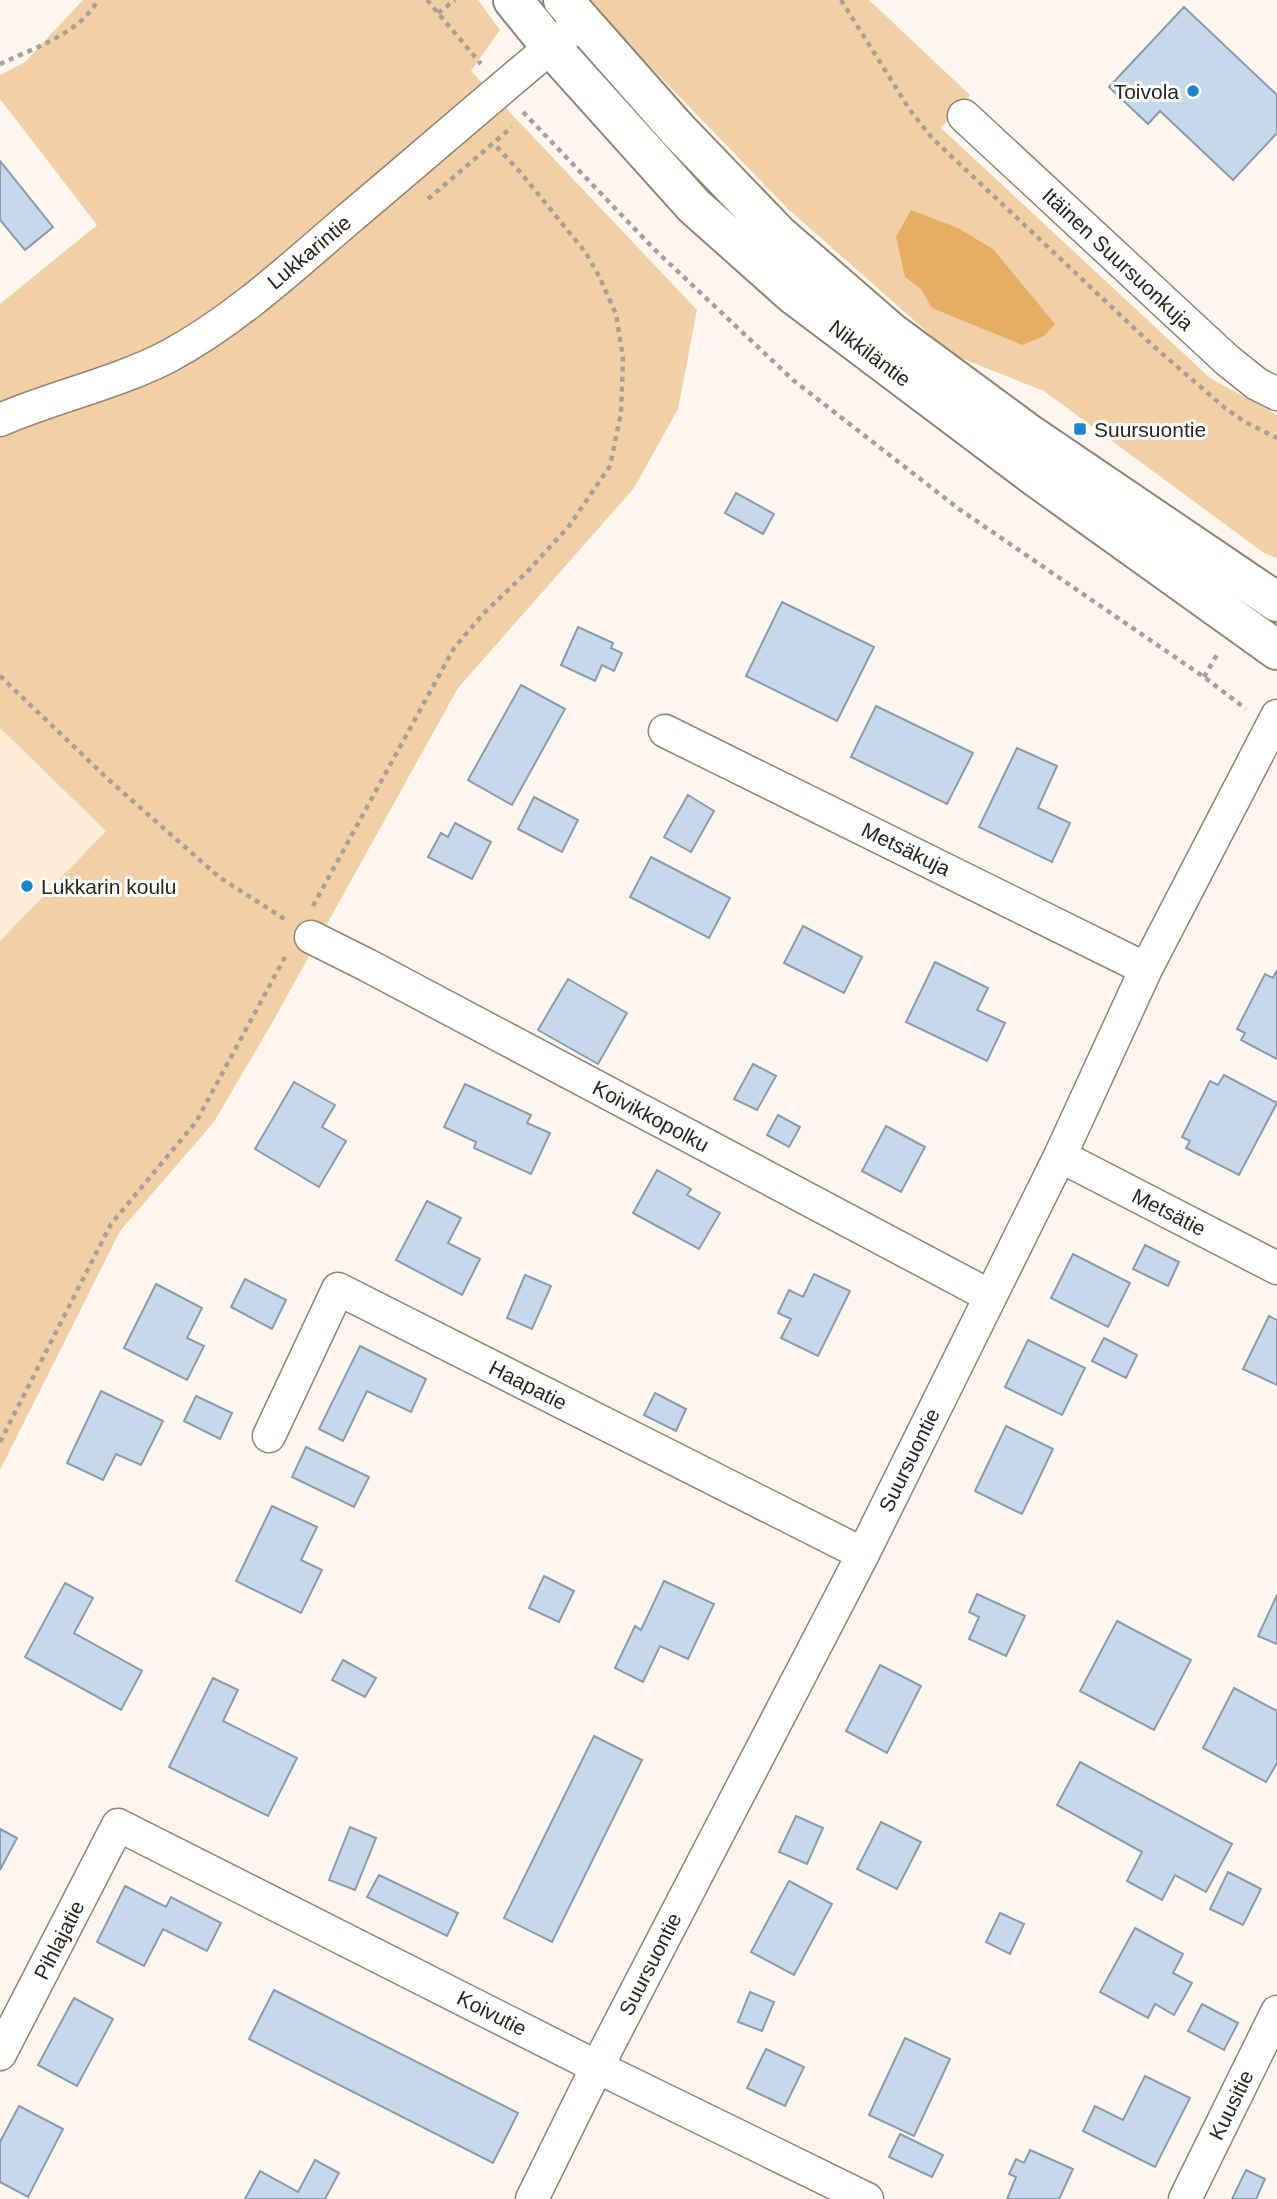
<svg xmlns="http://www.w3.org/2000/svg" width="1277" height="2199" viewBox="0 0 1277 2199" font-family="Helvetica,sans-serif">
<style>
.built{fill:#feecd7}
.green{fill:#f2d0a6}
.water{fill:#e5ae65}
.building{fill:#c6d9eb;stroke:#8a9cad;stroke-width:2}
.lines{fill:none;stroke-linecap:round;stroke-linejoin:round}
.minor-casing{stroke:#938472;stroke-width:35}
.tertiary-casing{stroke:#938472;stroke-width:42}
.path{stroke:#a8a199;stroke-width:4.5;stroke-dasharray:5 5;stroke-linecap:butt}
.minor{stroke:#fff;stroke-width:32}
.tertiary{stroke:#fff;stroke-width:38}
.poi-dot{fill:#1c85cf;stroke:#fff;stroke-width:2.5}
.labels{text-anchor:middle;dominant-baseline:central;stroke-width:6;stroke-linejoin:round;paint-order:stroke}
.poi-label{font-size:21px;fill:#2b251e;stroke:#fff;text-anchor:start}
.street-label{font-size:21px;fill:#2b251e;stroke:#fff}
</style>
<rect width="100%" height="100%" fill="#fdf6ee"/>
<path class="built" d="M0 728 106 831 0 941Z"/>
<path class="green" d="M83 0H478L500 30 471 71 697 310 678 409 634 488 458 688 272 1023 214 1122 120 1231 0 1470V941L106 831 0 728V304L97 225 0 99V75L25 62Z
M586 0H869L970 95 941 128 1210 378 1277 415V558L1264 553 1044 391 953 355 787 208Z"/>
<path class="water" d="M911 210 958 228 993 249 1055 324 1044 336 1022 345 932 308 921 289 905 277 896 237Z"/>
<path class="building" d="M1184 7 1277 95V133L1233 180 1160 111 1148 124 1109 87Z
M0 161 53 227 25 250 0 220Z
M736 493 774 514 763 534 725 513Z
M782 602 874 647 837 721 746 676Z
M578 627 613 643 611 648 622 653 614 671 602 665 595 681 561 665Z
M521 685 565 709 512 805 468 780Z
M876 706 973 753 947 804 851 757Z
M1017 748 1057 766 1038 808 1070 823 1052 862 979 827Z
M688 795 714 811 691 852 664 837Z
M534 797 578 820 562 852 518 829Z
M455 823 491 842 472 879 428 857 441 833 448 837Z
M651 857 730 898 709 938 630 897Z
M803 926 862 957 844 993 784 963Z
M935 962 988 988 977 1010 1005 1023 987 1061 906 1022Z
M1277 970V1059L1241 1040 1245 1033 1237 1029 1265 974 1273 978Z
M568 979 627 1013 598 1064 538 1030Z
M753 1064 776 1076 757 1110 734 1099Z
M1224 1075 1277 1103 1239 1175 1186 1148 1190 1141 1182 1137 1210 1081 1218 1085Z
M294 1082 335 1105 322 1127 346 1141 319 1187 255 1149Z
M465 1084 531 1115 527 1123 550 1133 531 1174 474 1148 476 1142 444 1127Z
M778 1115 800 1127 789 1147 767 1135Z
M886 1126 925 1147 901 1192 862 1171Z
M657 1170 691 1189 687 1195 720 1213 699 1249 633 1213Z
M427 1201 461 1218 448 1243 480 1259 462 1295 396 1260Z
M1145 1245 1179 1262 1168 1286 1133 1269Z
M1073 1254 1130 1283 1108 1327 1051 1298Z
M814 1274 850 1291 818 1356 781 1338 791 1319 778 1313 789 1290 803 1297Z
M525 1275 551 1286 532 1329 507 1318Z
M245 1279 286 1300 272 1329 231 1307Z
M156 1284 202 1308 187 1338 204 1346 187 1380 124 1348Z
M1269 1316 1277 1320V1385L1243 1369Z
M1104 1338 1137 1355 1126 1378 1092 1361Z
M1028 1340 1085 1368 1062 1415 1005 1387Z
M360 1346 426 1379 411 1412 367 1391 343 1441 319 1429Z
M101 1391 163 1421 141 1465 116 1454 103 1480 67 1463Z
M655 1393 686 1409 676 1431 644 1415Z
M196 1396 232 1413 220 1439 184 1421Z
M1006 1426 1053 1449 1022 1514 975 1491Z
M306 1447 369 1477 354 1507 292 1477Z
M272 1506 317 1527 301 1560 322 1570 301 1613 236 1581Z
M544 1576 574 1591 559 1622 529 1608Z
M664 1581 714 1604 688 1659 660 1646 643 1682 615 1668 635 1626 641 1630Z
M65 1583 93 1598 74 1633 142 1671 121 1710 25 1657Z
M977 1594 1025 1616 1006 1656 969 1639 979 1617 969 1612Z
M1277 1595V1644L1258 1636Z
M1117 1621 1191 1660 1154 1730 1080 1691Z
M343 1660 376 1678 365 1697 332 1680Z
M880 1665 921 1686 887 1753 846 1731Z
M213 1678 238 1690 223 1721 297 1758 268 1816 169 1767Z
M1234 1688 1277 1711V1763L1266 1782 1203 1748Z
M594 1736 642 1760 552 1942 504 1918Z
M1080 1762 1232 1844 1206 1892 1175 1875 1162 1900 1127 1881 1142 1852 1057 1805Z
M796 1816 823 1828 807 1864 779 1852Z
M881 1822 921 1842 897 1889 857 1869Z
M350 1827 376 1838 355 1890 329 1880Z
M0 1829 17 1838 0 1870Z
M1228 1872 1261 1889 1243 1925 1210 1909Z
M379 1875 458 1913 447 1936 367 1897Z
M789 1881 832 1904 794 1975 751 1952Z
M125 1886 166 1907 171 1897 221 1923 207 1951 163 1929 144 1966 97 1942Z
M1000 1913 1024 1924 1010 1954 986 1942Z
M1135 1928 1183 1954 1173 1973 1192 1983 1174 2015 1155 2004 1148 2018 1100 1992Z
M274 1990 518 2113 493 2163 249 2039Z
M750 1992 774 2002 762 2031 738 2022Z
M74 1998 113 2019 77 2086 38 2065Z
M1202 2004 1238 2023 1224 2050 1188 2031Z
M905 2038 950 2059 914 2136 869 2115Z
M766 2049 804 2067 785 2106 747 2088Z
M1145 2076 1190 2098 1155 2167 1083 2131 1095 2106 1123 2120Z
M19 2106 63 2129 28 2197 0 2182V2142Z
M900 2134 943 2155 932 2177 889 2157Z
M1030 2150 1073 2169 1059 2199H1007L1016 2177 1009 2174 1016 2159 1024 2163Z
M315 2160 339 2173 325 2199H245L260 2171 298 2192Z
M1246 2170 1265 2179 1256 2199H1232Z"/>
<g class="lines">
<g class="minor-casing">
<path id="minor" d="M964 116 1227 360 1257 384 1277 394
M0 420C55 396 115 384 169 356 234 321 290 269 346 221 421 158 494 94 569 32
M665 731 1146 969
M311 937 367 965 990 1296
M1060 1156 1277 1268
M269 1436 338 1289 863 1554
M0 2054 118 1825 597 2067 867 2199
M532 2199 597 2067 863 1554 1060 1156 1146 969 1277 716
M1185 2199 1277 2012"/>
</g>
<g class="tertiary-casing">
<path id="tertiary" d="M513 0 551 47 694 206 794 295 1037 478 1277 650
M563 0 677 129 778 234 892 333 1029 434 1277 602"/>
</g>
<path class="path" d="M427 0 481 64
M841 0 910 110 932 138 1151 344 1225 408 1245 422 1277 438
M438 13 455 0
M0 64C34 48 79 34 98 0
M523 112 654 249 793 380 959 509 1204 677 1246 709
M428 199 512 127
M0 676 110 781 219 877 286 920
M1204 677 1218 653
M313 906 454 648 484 613 527 572 569 526 610 466 621 413 623 358 616 314 599 276 586 253 521 173 494 144
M0 1442 111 1224 196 1122 285 957"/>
<use href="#minor" class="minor"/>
<use href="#tertiary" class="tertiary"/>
</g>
<g class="poi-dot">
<circle cx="1193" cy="91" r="7"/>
<rect x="1073" y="422" width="14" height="14" rx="3.5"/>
<circle cx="27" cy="886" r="7"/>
</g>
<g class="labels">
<g class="poi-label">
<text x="1179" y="91" text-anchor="end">Toivola</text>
<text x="1094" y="429">Suursuontie</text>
<text x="41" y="886">Lukkarin koulu</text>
</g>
<g class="street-label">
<text transform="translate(309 252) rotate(-40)">Lukkarintie</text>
<text transform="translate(1118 259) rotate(43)">Itäinen Suursuonkuja</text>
<text transform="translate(870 353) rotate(37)">Nikkiläntie</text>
<text transform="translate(906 849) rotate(26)">Metsäkuja</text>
<text transform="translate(651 1116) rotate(28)">Koivikkopolku</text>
<text transform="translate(1169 1212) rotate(27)">Metsätie</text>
<text transform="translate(528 1385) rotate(27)">Haapatie</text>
<text transform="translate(909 1460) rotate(-64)">Suursuontie</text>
<text transform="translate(59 1940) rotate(-63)">Pihlajatie</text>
<text transform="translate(650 1964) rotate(-63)">Suursuontie</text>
<text transform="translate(492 2013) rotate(27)">Koivutie</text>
<text transform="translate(1231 2105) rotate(-64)">Kuusitie</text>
</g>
</g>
</svg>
